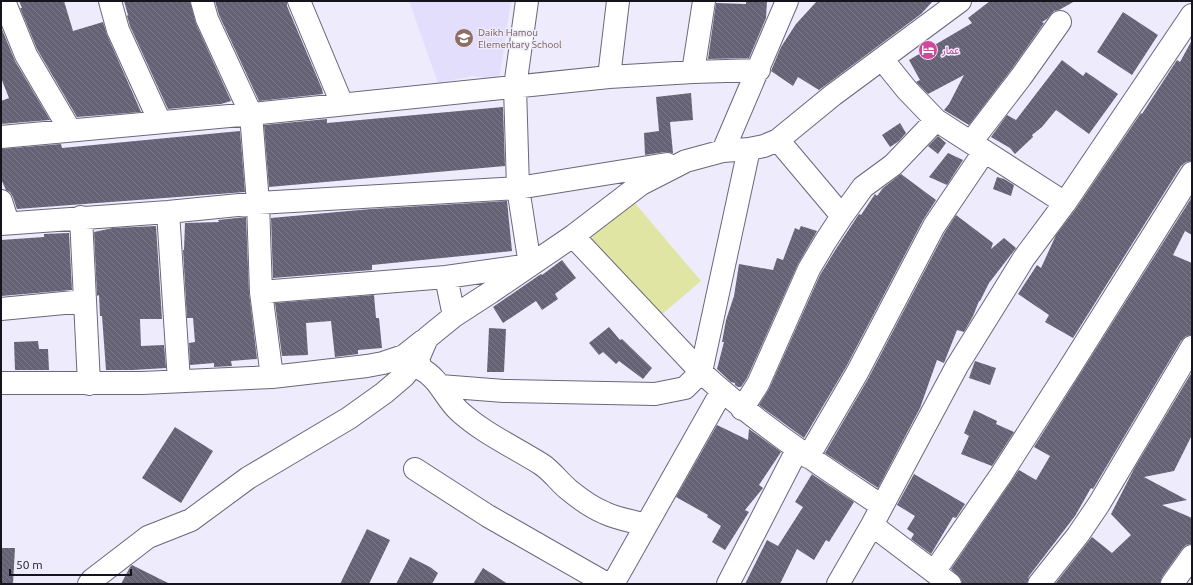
<svg xmlns="http://www.w3.org/2000/svg" width="1193" height="585" viewBox="0 0 1193 585" font-family="Ubuntu,'Noto Sans Arabic',sans-serif">
<style>
.built{fill:#e3defc}
.pitch{fill:#e1e5a3}
.building{fill:url(#building-back-hatch)}
.lines{fill:none;stroke-linecap:round;stroke-linejoin:round}
.minor-casing{stroke:#6b677b;stroke-width:24}
.minor{stroke:#fff;stroke-width:22}
.labels{text-anchor:middle;dominant-baseline:central;stroke-width:3;stroke-linejoin:round;paint-order:stroke}
.education-label{font-size:10px;fill:#785e54;stroke:#eeebfd;text-anchor:start}
.hotel-label{font-size:10px;fill:#b23c85;stroke:#eeebfd;text-anchor:start}
</style>
<defs>
<pattern id="building-back-hatch" width="6" height="6" patternUnits="userSpaceOnUse"><rect width="6" height="6" fill="#666276"/><path d="M-1 5l2 2M0 0l6 6M5-1l2 2" fill="none" stroke="#7b7887"/></pattern>
</defs>
<rect width="100%" height="100%" fill="#eeebfd"/>
<path class="built" d="M409 1H511L499 80 472 76 438 83Z"/>
<path class="pitch" d="M633 201 701 281 654 321 584 239Z"/>
<path class="building" d="M19 1H64L73 31 103 22 107 35 141 112 77 117 37 49 20 8H22Z
M124 1H190L196 24 231 101 221 104 168 109 130 26 127 16 128 15Z
M215 1H287V6L322 89 323 94 259 101 219 15Z
M746 1H767L766 18 749 58 708 59 716 3 746 4Z
M817 1H933L921 14 819 90 798 77 793 86 771 71 781 47 796 24Z
M990 1H1075L1059 10 1054 11 1047 19 1042 22 1044 23 1011 70 969 125 944 110 949 104 964 75 928 94 916 82 920 80 909 60 972 23 968 18Z
M1123 12 1158 35 1132 75 1097 52Z
M1 27 15 61 50 120 1 124V101L9 98 1 78Z
M1192 40V161L1186 162 1181 166 1073 338 1045 322 1049 315 1018 294 1037 265 1041 268 1056 235 1075 210 1141 113 1142 114 1177 60 1180 62Z
M1062 60 1083 76 1086 72 1118 94 1089 134 1056 110 1042 127 1032 135 1033 137 1015 154 1010 148 991 137 1007 115 1016 120Z
M691 93 693 120 670 122 673 153 665 152 645 155 644 133 659 131 656 97Z
M503 107 505 166 269 187 264 125 327 119V123Z
M900 123 906 133 899 141 890 147 882 135Z
M240 131 245 192 17 209 13 197 10 192 6 190 1 179V149L61 144 62 148Z
M938 136 946 143 938 154 928 146Z
M948 153 963 160 947 185 929 177Z
M901 174 936 200 923 220 846 367 804 438 759 405 769 389 820 275 836 249 859 214 861 215 875 194 877 196 883 188Z
M997 177 1004 179 1014 185 1011 196 993 189Z
M1192 197V235L1185 231 1173 255 1192 263V335L1186 336 1181 341 1093 489 1091 488 1075 516 1029 576 1027 584H962L961 579 951 569 1019 470 1036 480 1050 456 1034 447Z
M507 201 512 251 372 265V270L273 278 271 218 371 209Z
M956 215 993 243 991 249 1004 238 1016 248 989 283 980 301H979L973 316 964 332 957 330 944 363 937 360 920 408 878 488 825 453 868 379 945 232Z
M246 217 249 292 257 359 231 361 232 366 214 367V363L190 365 189 343 195 342 193 318H187L183 250H184L185 223 219 222 218 220Z
M156 226 162 319H140L141 346 164 345 166 368 133 370H106L102 316H100L99 295 97 296 94 232 113 228Z
M801 226 817 231 798 264 747 378 741 387H738L735 385V383L731 382 717 369 724 342H722L726 320 734 296 739 264 773 270 777 258 783 260 795 228 799 230Z
M69 233 72 290 1 296V240L44 237V234Z
M562 260 576 278 555 294 558 299 542 310 536 301 503 323 493 307 541 274 542 275Z
M374 295 376 318H379L382 348 358 350V354L335 357 331 321 306 323 308 355 282 356 275 303Z
M609 327 620 340 622 339 652 368 643 379 619 361 616 364 603 352 599 355 589 343Z
M489 328 506 329 504 372H487Z
M38 341 39 349H48L49 370H15L14 342Z
M975 361 996 368 990 385 969 378Z
M1192 372V435L1174 471 1144 477 1187 500 1162 505 1192 518V544L1186 545 1182 549 1162 577 1160 584H1055L1092 537 1112 553 1131 535 1111 514 1135 467Z
M974 410 997 421 996 424 1014 432 992 466 961 454 969 436 964 433Z
M717 425 748 440 749 429 781 452 759 485 763 488 745 510 749 512 725 550 712 542 721 526 707 517 708 515 676 497Z
M175 427 213 451 181 503 142 478Z
M804 469 854 502 829 542 826 540 814 560 797 549 780 584H745L767 540 778 546 803 507 795 502 812 474Z
M914 474 965 504 956 518 953 517 931 554 911 539 914 534 907 529 915 516 897 505Z
M367 529 390 540 369 584H340Z
M1 548H15L13 584H1Z
M410 557 430 567 438 573 432 584H396Z
M132 565 170 584H121L130 567Z
M483 568 508 584H473Z"/>
<g class="lines">
<g class="minor-casing">
<path id="minor" d="M4 1 26 55 70 130
M110 1 118 30 160 122
M202 1 207 19 251 114 258 203 261 292 272 377
M299 1 342 104
M882 59 907 90 936 120 1065 203
M693 72 704 1
M609 77 618 1
M1 137 251 114 609 77 693 72 759 70
M778 140 842 216
M971 142 1021 77 1060 22
M723 151 787 1
M1 201 8 223
M168 212 179 381
M81 217 89 384
M1 224 168 212 258 203 518 188 667 164
M573 236 701 372C756 423 819 464 882 506
M446 277 454 316
M261 292 446 277 530 265 518 188 515 87 527 1
M1 309 85 301
M418 359 421 369C439 378 445 398 459 411 483 433 514 447 541 464 552 471 559 482 569 490 580 499 593 508 605 513 617 519 633 521 646 525
M1 383H142L272 377 367 366 383 363 404 356 423 341
M440 386 504 391 655 394 685 388 701 372 749 149
M742 409 758 384 809 269 825 242 842 216 863 187 893 165 936 120
M808 457 857 373 934 226 984 152
M415 469 488 516 607 584
M872 525 950 584
M934 572 1001 475 1069 369 1192 173
M89 584 92 580 148 537 191 520 248 478 349 418 384 393 404 376 418 359 427 338 454 316 491 292 573 236 641 184 686 161 723 151 749 149 764 146 778 140 833 95 960 1
M613 584 722 391
M728 584 797 450
M838 584 872 525 957 366 995 305 1024 258 1065 203 1192 15
M1039 584 1078 535 1099 504 1192 347
M1172 584 1192 556"/>
</g>
<use href="#minor" class="minor"/>
</g>
<defs>
<g id="school-disc" transform="scale(1)"><circle r="9.5" fill="#8d6e63" stroke="#eeebfd"/><path d="M0-5L7-2L0 1L-7-2ZM-4 1L0 2.5L4 1V4Q0 6-4 4Z" fill="#fff"/></g>
<g id="hotel-disc" transform="scale(1)"><circle r="9.5" fill="#d1479c" stroke="#eeebfd"/><path d="M-6-4.5h1.5V1H6V5H4.5V3h-9V5H-6ZM-4 0a1.8 1.8 0 1 1 3.6 0ZM.5 0V-2.5h3Q6-2.5 6 0Z" fill="#fff"/></g>
</defs>
<g fill-rule="evenodd">
<use href="#school-disc" x="464" y="38"/>
<use href="#hotel-disc" x="928" y="50"/>
</g>
<g class="labels">
<g class="education-label">
<text x="478" y="32">Daikh Hamou<tspan x="478" dy="12">Elementary School</tspan></text>
</g>
<g class="hotel-label">
<text x="942" y="50">عمار</text>
</g>
</g>
<rect width="1193" height="585" fill="none" stroke="#15131b" stroke-width="4"/>
<path d="M10 569v6h121v-6" fill="none" stroke="#15131b" stroke-width="2"/>
<text x="16" y="569" font-size="12" fill="#15131b" stroke="#eeebfd" stroke-width="3" paint-order="stroke">50 m</text>
</svg>
